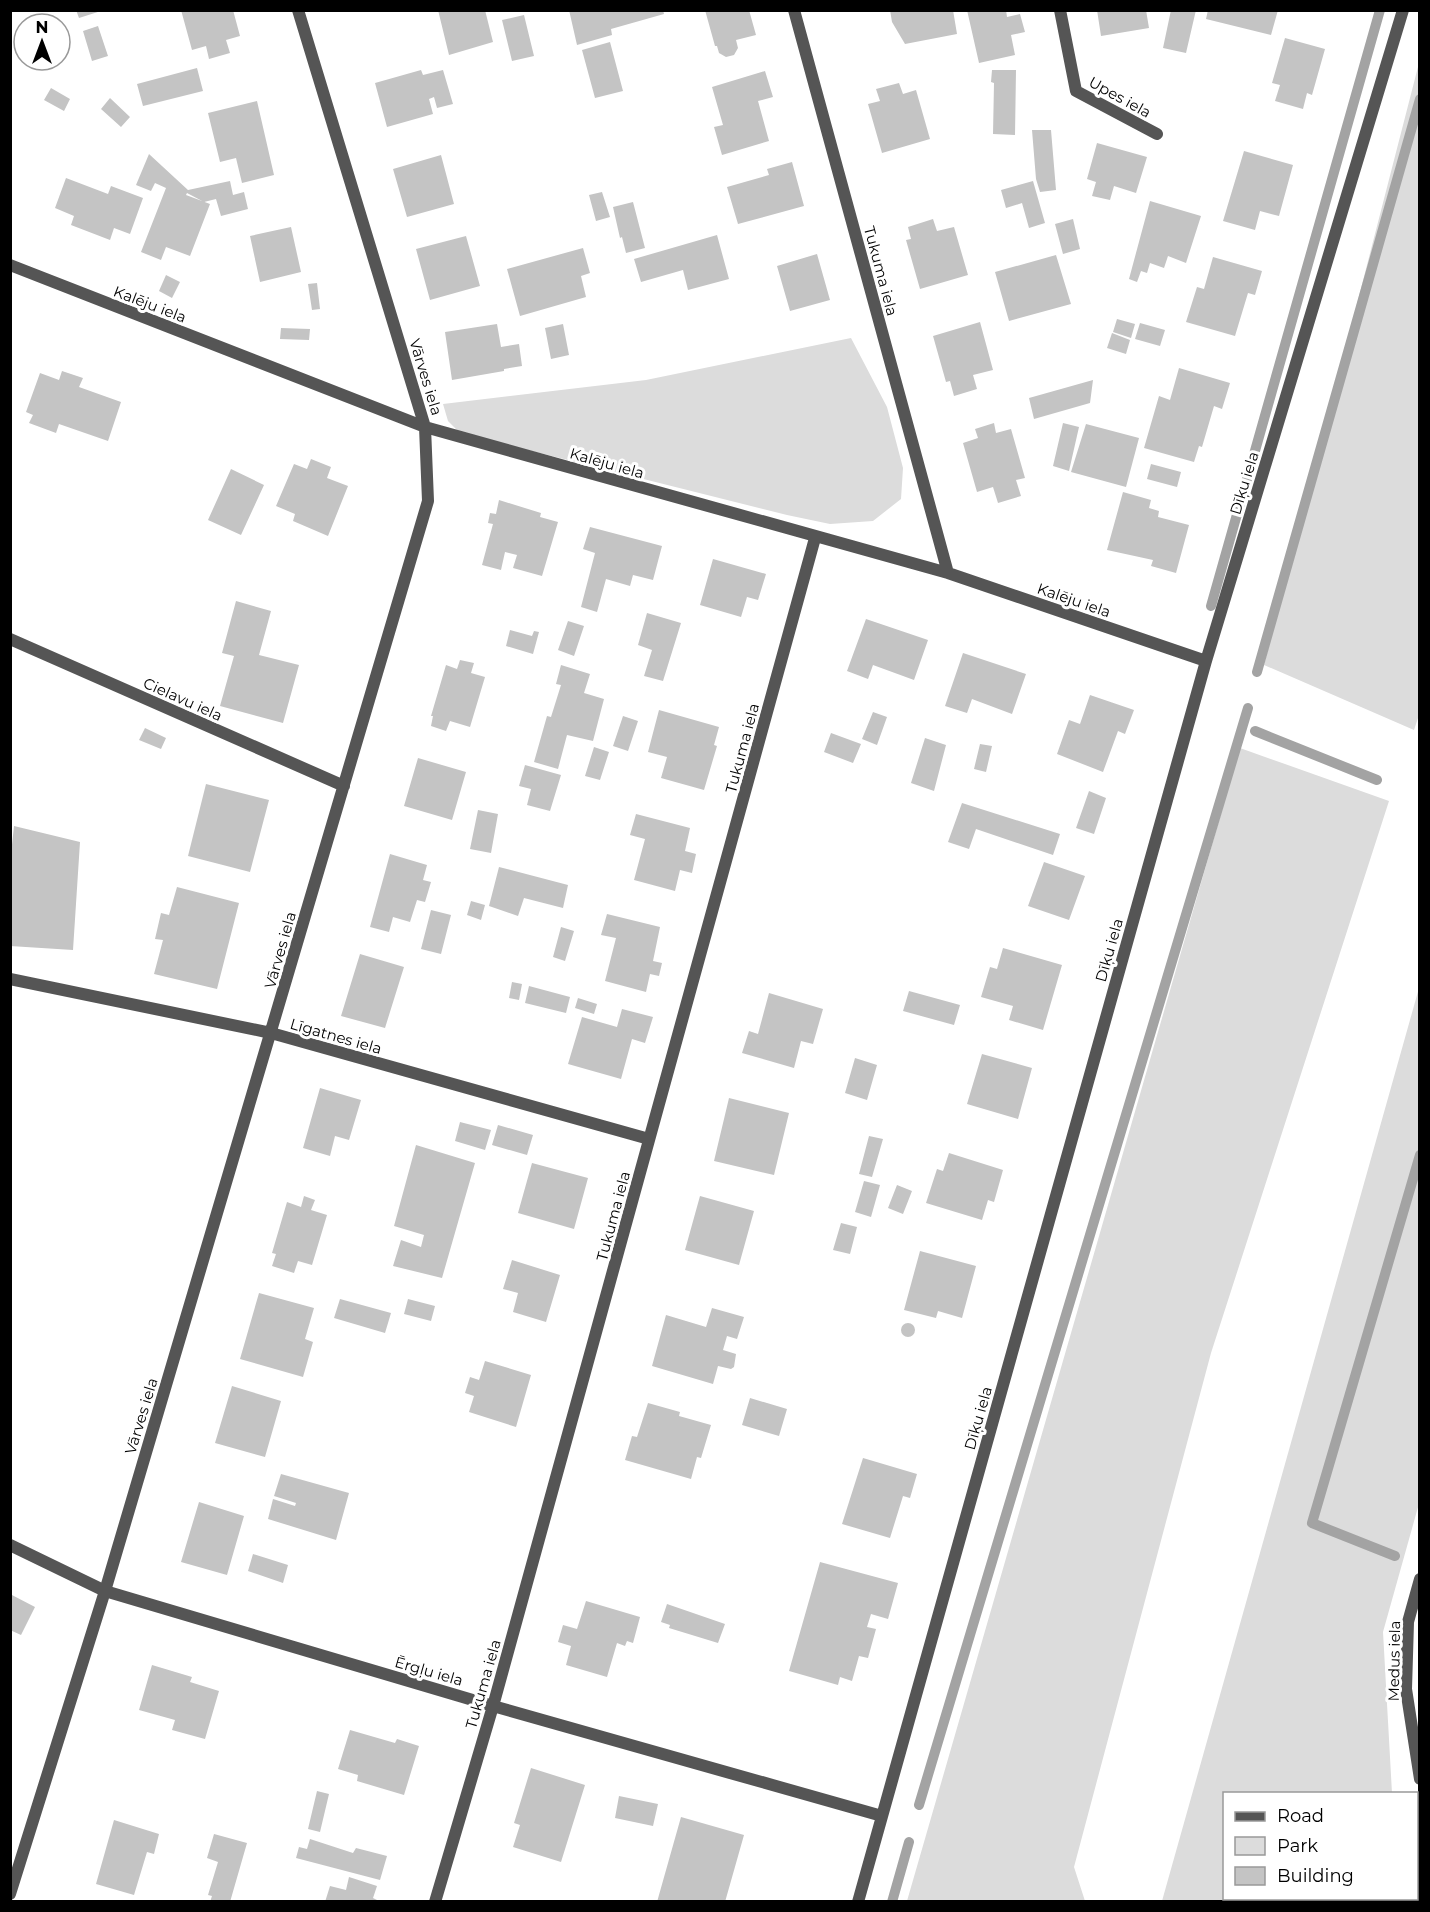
<svg xmlns="http://www.w3.org/2000/svg" width="1430" height="1912" viewBox="0 0 1430 1912" font-family="Montserrat,sans-serif">
<style>
.green{fill:#dcdcdc}
.lines{fill:none;stroke-linecap:round;stroke-linejoin:round}
.stream{stroke:#a3a3a3;stroke-width:10}
.building{fill:#c4c4c4}
.street{stroke:#555;stroke-width:12}
.labels{text-anchor:middle;dominant-baseline:central;stroke-width:6;stroke-linejoin:round;paint-order:stroke}
.street-label{font-size:15px;fill:#000;stroke:#fff}
</style>
<rect width="100%" height="100%" fill="#fff"/>
<path class="green" d="M1419 63 1420 712 1414 730 1264 665Z
M851 338 887 407 903 468 901 499 873 521 830 524 787 515 460 433 448 421 443 404 646 380Z
M1240 748 1389 801 1211 1353 1074 1867 1085 1901H907Z
M1419 988 1420 1500 1383 1632 1392 1793 1224 1794V1898H1400V1901H1162Z"/>
<g class="lines">
<path class="stream" d="M1211 606 1380 10
M1257 672 1420 99
M1255 731 1377 780
M1395 1556 1312 1523 1420 1155
M919 1805 1248 708
M892 1902 909 1842"/>
</g>
<path class="building" d="M76 10H101V11L79 18Z
M181 10H233L240 36 226 40 230 53 209 59 206 46 192 50Z
M438 10H485L493 42 449 55Z
M569 10H663L664 14 611 29 612 35 577 45Z
M705 10H749L756 35 736 40 738 48 734 55 726 57 719 53 717 46H715Z
M890 10H953L957 34 905 44 892 22Z
M967 10H1006L1007 17 1020 14 1025 32 1011 35 1015 55 979 63Z
M1097 10H1146L1149 28 1101 36Z
M1171 10H1196L1186 53 1163 48Z
M1208 10H1278L1271 35 1206 19Z
M524 15 534 56 512 61 502 20Z
M98 26 108 56 92 61 83 31Z
M1285 38 1325 49 1312 95 1307 93 1303 109 1275 101 1280 85 1272 83Z
M610 42 623 91 595 98 582 50Z
M197 68 203 91 143 106 137 84Z
M421 70 423 75 443 70 453 104 437 108 434 97 429 99 433 114 387 127 375 83Z
M992 70H1016L1015 135 993 134 994 83 991 82Z
M765 71 773 97 758 101 769 141 722 155 714 127 723 125 712 87Z
M899 83 903 94 916 90 930 139 882 153 868 104 880 101 876 89Z
M51 88 70 99 64 111 44 100Z
M110 98 130 117 121 127 101 109Z
M257 101 274 175 242 183 236 158 220 162 208 113Z
M1032 130H1051L1056 190 1040 192 1036 179Z
M1097 143 1147 157 1136 193 1114 186 1110 200 1092 196 1096 182 1087 179Z
M1244 151 1293 165 1279 216 1260 211 1255 230 1223 221Z
M149 154 188 190 230 181 233 195 244 192 248 209 221 216 216 199 204 202 187 193 186 195 210 204 190 256 166 247 161 260 141 252 166 188 155 183 151 191 136 185Z
M441 155 454 204 407 217 393 169Z
M792 162 804 206 738 224 727 187 769 175 767 169Z
M66 178 108 194 111 186 143 198 130 234 114 228 110 240 71 225 74 216 55 208Z
M1033 181 1045 223 1029 228 1022 203 1006 208 1001 190Z
M602 192 610 217 596 221 589 195Z
M1150 201 1201 216 1186 263 1168 256 1164 268 1150 263 1147 273 1141 271 1137 282 1129 279Z
M633 202 645 248 626 253 622 237 620 238 613 207Z
M933 219 937 231 954 227 968 275 920 289 906 240 911 239 908 227Z
M1073 219 1080 249 1063 254 1055 224Z
M291 227 301 272 260 282 250 236Z
M717 235 729 279 688 290 683 270 641 282 634 259Z
M466 236 480 286 430 300 416 249Z
M583 248 590 273 581 276 586 297 520 316 507 269Z
M817 254 830 300 790 311 777 266Z
M1056 255 1071 304 1009 321 995 272Z
M1213 257 1262 271 1255 295 1248 293 1235 336 1186 322 1197 287 1204 289Z
M166 275 180 282 172 298 159 291Z
M317 283 320 309 312 310 308 284Z
M1117 319 1135 324 1131 338 1113 332Z
M980 322 993 370 973 375 977 389 954 396 950 381 946 382 933 336Z
M1140 323 1165 330 1160 346 1135 339Z
M497 324 501 347 519 344 522 366 504 369V371L452 380 445 332Z
M563 324 569 355 551 359 545 328Z
M281 328 310 329 309 340 280 339Z
M1112 333 1130 340 1126 354 1107 348Z
M1179 368 1230 383 1222 409 1214 406 1202 447 1199 446 1194 462 1144 448 1159 396 1170 400Z
M62 371 83 378 79 387 121 402 108 441 59 424 56 433 29 423 33 415 26 412 40 373 59 380Z
M1093 380 1090 403 1034 419 1029 398Z
M994 423 996 433 1011 429 1025 478 1016 480 1021 496 998 503 993 487 977 492 963 443 978 438 975 429Z
M1063 423 1079 427 1069 471 1053 466Z
M1086 424 1139 438 1126 487 1071 472Z
M311 459 331 467 327 478 348 486 328 536 293 521 295 514 276 506 294 464 307 469Z
M1151 464 1181 472 1177 487 1147 479Z
M231 469 264 485 241 535 208 520Z
M1123 492 1151 500 1149 508 1159 511 1158 517 1189 525 1176 573 1151 566 1153 560 1107 550Z
M499 500 541 513 540 517 558 522 542 576 513 568 517 555 505 552 501 570 482 565 493 524 488 523 490 513 496 514Z
M590 527 662 546 653 580 633 575 630 586 606 579 597 612 581 607 595 553 583 549Z
M713 559 766 574 758 600 747 597 741 617 700 605Z
M236 601 271 611 259 655 299 665 283 723 220 706 234 656 222 653Z
M647 613 681 623 663 681 644 676 652 650 638 645Z
M866 619 928 640 914 680 873 665 868 679 847 671Z
M568 621 584 626 574 656 558 650Z
M510 630 532 636 534 631 539 632 533 654 506 646Z
M963 653 1026 674 1012 714 972 699 967 713 945 706Z
M460 660 474 663 471 673 485 677 470 727 450 721 446 731 431 726 433 716H431L446 665 457 669Z
M561 665 590 674 584 693 604 699 593 741 567 735 558 769 534 762 547 716 551 717 561 685 556 684Z
M1090 695 1134 710 1125 734 1118 731 1103 772 1057 754 1069 720 1080 724Z
M659 710 719 727 714 745 717 746 704 790 661 778 667 757 648 752Z
M873 712 887 717 877 745 862 739Z
M623 716 638 721 628 751 613 746Z
M145 728 166 738 161 749 139 740Z
M831 733 861 744 853 763 824 752Z
M925 738 946 745 934 791 911 783Z
M980 744 992 746 986 772 974 769Z
M594 747 609 752 600 780 585 776Z
M418 758 466 772 452 820 404 806Z
M525 765 561 775 550 811 527 805 531 789 519 786Z
M206 784 269 800 250 872 188 856Z
M1089 791 1106 798 1094 834 1076 828Z
M962 803 1060 834 1053 855 976 829 969 849 948 842Z
M478 810 498 814 491 853 470 849Z
M636 814 690 828 685 851 696 854 692 873 680 870 675 891 634 880 645 839 630 835Z
M14 826 80 842 73 950 10 946V863Z
M390 854 427 865 423 880 431 882 425 902 417 900 410 922 393 917 389 932 370 927Z
M1044 862 1085 876 1069 920 1028 906Z
M499 867 568 885 563 908 524 898 518 916 489 906Z
M177 887 239 903 217 989 154 974 163 940 155 939 161 913 169 915Z
M471 901 485 905 481 920 467 915Z
M431 910 451 915 441 954 421 949Z
M607 914 660 927 653 961 662 963 659 976 650 974 646 992 605 981 616 938 601 935Z
M561 927 574 931 565 961 553 957Z
M1003 948 1062 965 1043 1030 1009 1020 1013 1006 981 997 990 967 997 969Z
M360 954 404 967 385 1028 341 1016Z
M512 982 522 984 519 1000 509 998Z
M529 986 570 997 566 1013 525 1003Z
M909 991 960 1005 954 1025 903 1011Z
M769 993 823 1009 813 1044 801 1041 794 1068 742 1053 749 1031 758 1034Z
M578 998 597 1004 594 1014 575 1008Z
M622 1009 653 1017 645 1043 632 1039 621 1079 568 1064 582 1017 617 1027Z
M982 1054 1032 1068 1018 1119 967 1104Z
M855 1058 877 1065 867 1100 845 1093Z
M320 1088 361 1100 349 1140 335 1136 330 1156 303 1148Z
M729 1098 789 1113 774 1175 714 1161Z
M460 1122 491 1130 485 1150 455 1141Z
M498 1125 533 1135 527 1155 492 1145Z
M869 1136 883 1139 872 1177 859 1174Z
M416 1145 475 1163 442 1278 393 1266 401 1240 421 1247 424 1235 394 1226Z
M949 1153 1003 1170 994 1202 988 1200 982 1220 926 1203 937 1169 943 1171Z
M532 1163 588 1178 574 1229 518 1213Z
M864 1181 880 1185 871 1217 855 1212Z
M897 1185 912 1191 903 1214 888 1208Z
M304 1196 315 1200 311 1210 327 1215 312 1265 298 1261 294 1273 272 1266 276 1254 272 1253 287 1202 301 1207Z
M700 1196 754 1211 739 1265 685 1250Z
M841 1223 857 1227 850 1254 833 1250Z
M920 1251 976 1266 962 1318 938 1311 936 1318 904 1310Z
M512 1260 560 1275 546 1322 513 1312 518 1293 503 1289Z
M259 1293 314 1308 305 1339 313 1342 303 1377 240 1359Z
M340 1299 391 1313 385 1333 334 1318Z
M408 1299 435 1306 431 1321 404 1314Z
M712 1308 744 1317 737 1339 727 1336 723 1350 736 1354 734 1367 731 1369 718 1366 713 1384 652 1366 666 1315 706 1327Z
M901 1330a7 7 0 1 1 14 0a7 7 0 1 1-14 0Z
M485 1361 531 1375 516 1427 469 1412 474 1396 465 1393 470 1377 479 1380Z
M232 1386 281 1401 265 1457 215 1443Z
M750 1398 787 1409 779 1436 742 1425Z
M648 1403 680 1412 679 1416 711 1425 701 1458 697 1457 691 1479 625 1460 632 1436 637 1437Z
M863 1458 917 1474 910 1498 903 1496 890 1538 842 1524Z
M281 1474 349 1493 336 1540 268 1519 273 1499 295 1506 296 1503 274 1496Z
M199 1502 244 1516 227 1575 181 1562Z
M253 1554 288 1565 283 1583 248 1571Z
M820 1562 898 1583 888 1619 871 1614 867 1627 876 1629 868 1658 859 1656 852 1681 840 1677 838 1685 789 1671Z
M10 1594 35 1607 21 1635 10 1630Z
M586 1601 640 1617 633 1643 627 1641 625 1646 617 1643 607 1677 566 1665 571 1646 558 1642 563 1625 577 1629Z
M667 1604 725 1624 718 1643 669 1628 670 1625 661 1622Z
M152 1665 192 1677 190 1682 219 1691 205 1739 172 1730 175 1720 139 1710Z
M350 1730 395 1743 397 1739 419 1746 404 1795 357 1781 358 1775 338 1769Z
M531 1768 585 1785 561 1862 513 1847 520 1825 514 1823Z
M317 1791 329 1794 320 1832 308 1829Z
M619 1796 658 1804 653 1826 615 1818Z
M681 1817 744 1835 725 1902H657Z
M114 1820 159 1834 154 1854 147 1852 134 1895 96 1884Z
M214 1834 247 1843 230 1902H210L212 1896 208 1895 218 1862 207 1858Z
M310 1839 353 1853 356 1848 387 1856 380 1880 296 1858 299 1847 307 1849Z
M349 1877 377 1886 373 1898 381 1902H325L330 1886 346 1890Z"/>
<g class="lines">
<path class="street" d="M794 10 948 573
M1060 10 1076 91 1157 134
M10 265 425 427 948 573 1206 661
M10 639 344 786
M10 979 271 1033 649 1139
M10 1545 105 1591 493 1706 882 1816
M1420 1579 1408 1622 1406 1689 1420 1779
M10 1894 105 1591 428 501 425 427 298 10
M435 1902 493 1706 815 538
M858 1902 1206 661 1403 10"/>
</g>
<g class="labels">
<g class="street-label">
<text transform="translate(1120 97) rotate(29)">Upes iela</text>
<text transform="translate(881 271) rotate(75)">Tukuma iela</text>
<text transform="translate(150 304) rotate(21)">Kalēju iela</text>
<text transform="translate(426 377) rotate(73)">Vārves iela</text>
<text transform="translate(607 463) rotate(16)">Kalēju iela</text>
<text transform="translate(1244 483) rotate(-73)">Dīķu iela</text>
<text transform="translate(1074 600) rotate(19)">Kalēju iela</text>
<text transform="translate(183 699) rotate(24)">Cielavu iela</text>
<text transform="translate(742 748) rotate(-75)">Tukuma iela</text>
<text transform="translate(280 950) rotate(-74)">Vārves iela</text>
<text transform="translate(1109 950) rotate(-74)">Dīķu iela</text>
<text transform="translate(336 1036) rotate(16)">Līgatnes iela</text>
<text transform="translate(613 1216) rotate(-75)">Tukuma iela</text>
<text transform="translate(141 1416) rotate(-73)">Vārves iela</text>
<text transform="translate(978 1418) rotate(-74)">Dīķu iela</text>
<text transform="translate(1394 1661) rotate(-89)">Medus iela</text>
<text transform="translate(429 1671) rotate(16)">Ērgļu iela</text>
<text transform="translate(483 1684) rotate(-74)">Tukuma iela</text>
</g>
</g>
<rect width="1430" height="1912" fill="none" stroke="#000000" stroke-width="24"/>
<rect x="1223" y="1792" width="195" height="108" fill="#ffffff" stroke="#999999" stroke-width="1.5"/>
<rect x="1235" y="1812" width="30" height="9" fill="#555555" stroke="#999999" stroke-width="1.5"/>
<text x="1277" y="1822" font-size="18" fill="#000000">Road</text>
<rect x="1235" y="1837" width="30" height="18" fill="#dcdcdc" stroke="#999999" stroke-width="1.5"/>
<text x="1277" y="1852" font-size="18" fill="#000000">Park</text>
<rect x="1235" y="1867" width="30" height="18" fill="#c4c4c4" stroke="#999999" stroke-width="1.5"/>
<text x="1277" y="1882" font-size="18" fill="#000000">Building</text>
<g transform="translate(42 42)"><circle r="28" fill="#ffffff" stroke="#999999" stroke-width="1.5"/>
<path d="M0-4.5L10 22L0 15L-10 22Z" fill="#000000"/>
<text y="-9" font-size="16" font-weight="bold" text-anchor="middle" fill="#000000">N</text>
</g>
</svg>
